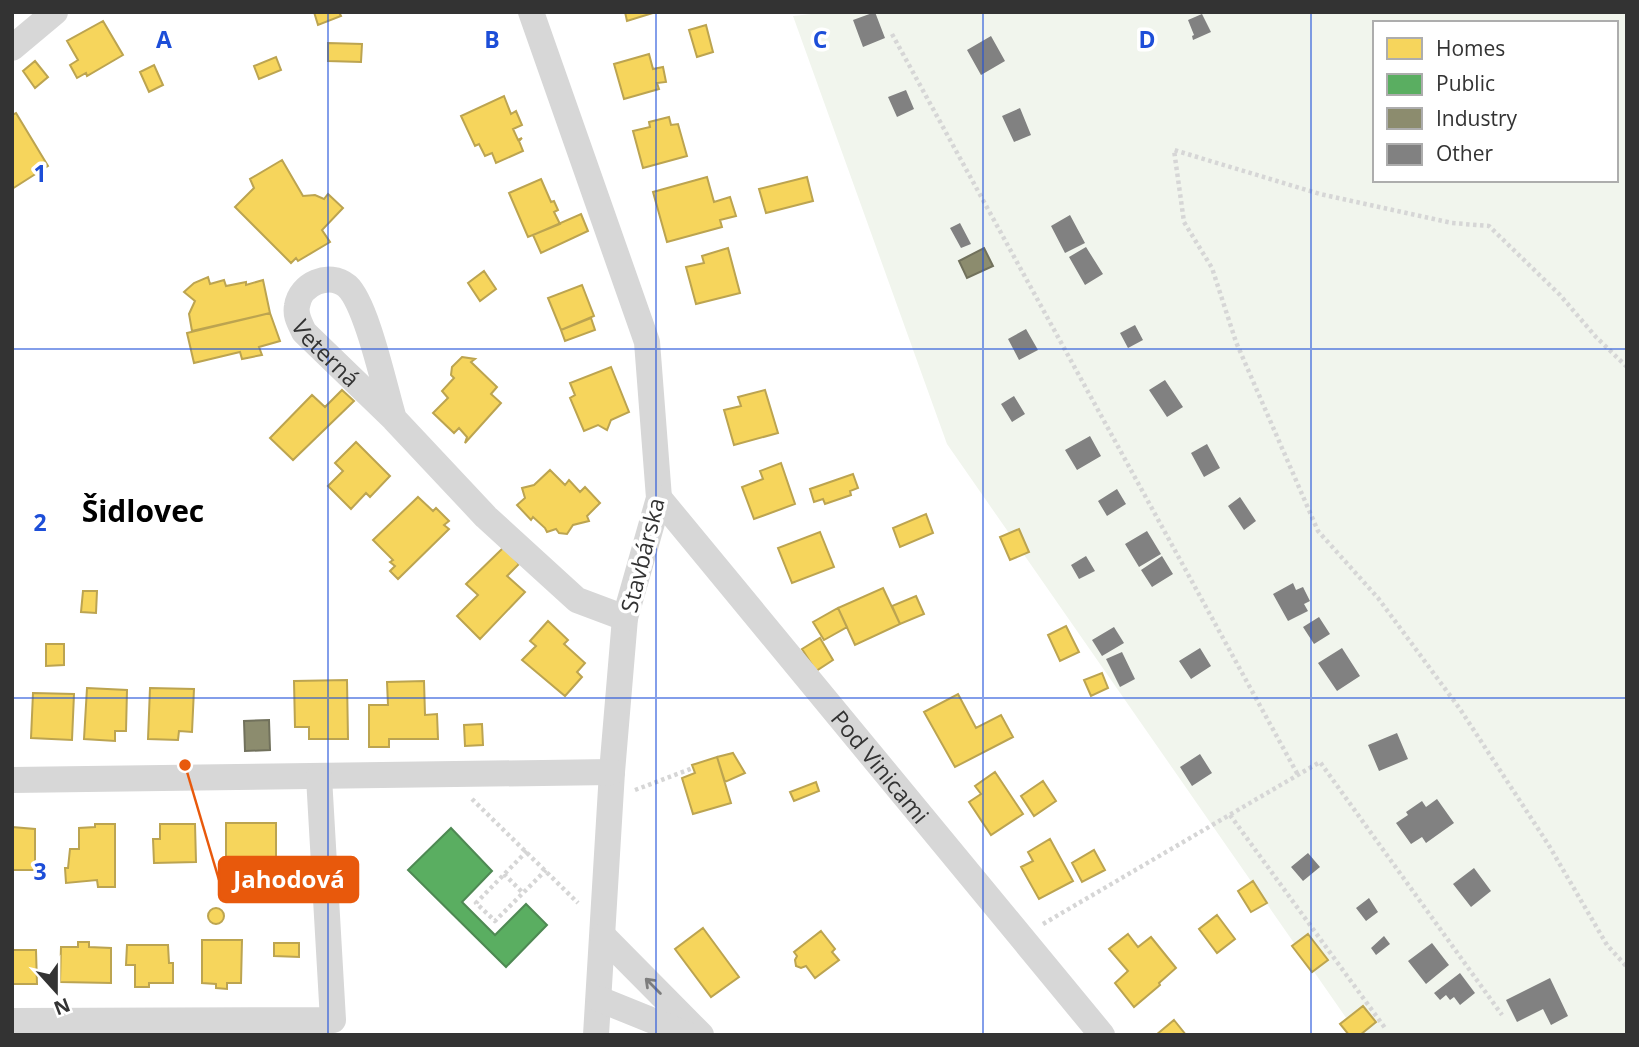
<svg xmlns="http://www.w3.org/2000/svg" width="1639" height="1047" viewBox="0 0 1639 1047" font-family="'Open Sans',sans-serif">
<style>
.green{fill:#f1f5ed;fill-rule:evenodd}
.homes{fill:#f6d55c;stroke:#bca450;stroke-width:2}
.public{fill:#5aae61;stroke:#4e8953;stroke-width:2}
.industry{fill:#8c8c6e;stroke:#71715c;stroke-width:2}
.building{fill:#818181}
.lines{fill:none;stroke-linecap:round;stroke-linejoin:round}
.path{stroke:#d6d6d6;stroke-width:4.5;stroke-dasharray:3.5 3.5;stroke-linecap:butt}
.minor{stroke:#d7d7d7;stroke-width:26}
.oneway{stroke:#7d7d7d}
.grid{fill:none;stroke:#1d4ed8;stroke-width:2;stroke-opacity:0.55}
.labels{text-anchor:middle;dominant-baseline:central;stroke-width:7;stroke-linejoin:round;paint-order:stroke}
.street-label{font-size:23px;fill:#333;stroke:#fff}
.district-label{font-size:30px;font-weight:bold;fill:#000;stroke:#fff}
.grid-label{font-size:23px;text-anchor:middle;font-weight:bold;fill:#1d4ed8;stroke:#fff;stroke-width:7;stroke-linejoin:round;paint-order:stroke}
.leader{fill:none;stroke:#e8590c;stroke-width:2.5}
.callout-dot{fill:#e8590c;stroke:#fff;stroke-width:2.5}
.callout{fill:#e8590c;stroke:#e8590c;stroke-width:2.5}
.callout-label{font-size:24px;text-anchor:middle;font-weight:bold;fill:#fff}
</style>
<rect width="100%" height="100%" fill="#fff"/>
<path class="green" d="M830 12H1627V1035H1358L947 444 793 16ZM1375 23H1616V180H1375Z"/>
<path class="homes" d="M314 12H339L341 16 318 25Z
M625 12H656L627 21Z
M103 21 123 55 87 76 86 73 77 78 70 65 78 60 67 41Z
M706 25 713 52 697 57 689 30Z
M328 43 362 44 361 62 328 61Z
M649 54 653 69 663 67 666 82 657 83 659 89 624 99 614 64Z
M276 57 281 70 259 79 254 66Z
M35 61 48 77 35 88 23 71Z
M154 65 163 85 149 92 140 72Z
M504 96 511 114 516 111 522 125 513 129 518 140 522 138 519 141 523 151 496 163 492 153 485 156 479 144 475 146 461 116Z
M16 113 48 166 12 189V115Z
M669 117 671 125 678 124 687 156 643 168 633 131 650 127 649 122Z
M282 160 303 196 315 195 324 199 328 194 343 208 322 230 330 242 298 261 296 258 291 263 235 207 254 188 250 179Z
M707 177 714 202 730 197 736 216 720 220 722 227 667 242 653 192Z
M807 177 813 201 766 213 759 189Z
M541 179 551 202 554 201 558 210 554 212 560 224 528 237 509 193Z
M581 214 588 231 541 253 533 235Z
M728 248 740 293 696 304 686 267 704 263 702 256Z
M484 271 496 289 480 301 468 283Z
M208 277 210 284 224 280 226 286 246 282V285L263 280 270 313 192 331 189 314 195 301 184 292 194 283Z
M582 285 594 316 561 330 548 298Z
M270 313 280 341 259 347 262 355 242 359 240 352 194 363 187 333Z
M591 318 595 330 565 341 561 330Z
M462 357 475 359 471 362 497 387 491 394 501 403 465 443 467 437 459 428 454 433 433 413 448 398 442 391 454 378 451 375 452 367Z
M611 367 629 412 611 420 607 430 598 425 584 431 570 398 575 395 570 383Z
M342 390 354 401 293 460 270 438 312 395 325 407Z
M765 390 778 433 734 445 724 410 741 406 738 397Z
M356 442 390 476 370 497 366 493 351 509 328 486 343 471 335 463Z
M781 463 795 504 754 519 742 487 763 479 760 471Z
M550 470 565 485 569 480 580 492 585 487 600 503 587 516 589 521 573 525 567 534 559 533 556 529 547 532 545 528 533 517 531 520 517 505 525 498 522 488 534 485Z
M853 474 858 488 850 491 851 495 825 504 823 499 814 502 810 489Z
M418 497 433 511 436 508 449 521 444 525 449 529 398 579 390 571 395 566 390 562 393 560 373 540Z
M926 514 933 533 900 547 893 528Z
M1019 529 1029 552 1010 560 1000 537Z
M820 532 834 567 792 583 778 548Z
M504 547 519 564 507 576 525 592 480 639 457 616 478 595 466 584Z
M883 588 900 624 855 645 838 608Z
M83 591H97L96 613 81 612Z
M916 596 924 614 900 624 892 606Z
M838 608 847 627 824 640 813 622Z
M548 621 568 640 564 644 585 663 577 672 582 677 565 696 522 660 536 646 530 641Z
M1066 626 1079 652 1060 661 1048 635Z
M820 638 833 660 816 671 802 649Z
M46 644H64V665L46 666Z
M1102 673 1108 688 1091 696 1084 680Z
M347 680 348 739H309V727H295L294 681Z
M424 681 425 715 437 714 438 739H389V747H369V705H388L387 682Z
M87 688 127 690 126 731H115V741L84 739Z
M150 688 194 689 192 732 179 731 178 740 148 739Z
M33 693 74 694 72 740 31 738Z
M958 694 976 728 1001 715 1013 737 955 767 924 712Z
M482 724 483 745 465 746 464 725Z
M733 753 745 773 725 782 717 757Z
M717 757 731 803 693 814 682 778 695 773 692 765Z
M995 772 1023 814 991 835 969 802 981 794 975 786Z
M1043 781 1056 801 1034 816 1021 796Z
M816 782 819 791 794 801 790 792Z
M226 823H276V859L260 860V864L248 865V859H226Z
M95 824H115V887H98L97 880 66 883 65 868H68L70 849H79V828L95 827Z
M160 824H195L196 862 154 863 153 839H160Z
M12 827 35 829V870H12Z
M1050 839 1073 881 1039 899 1021 867 1033 861 1028 852Z
M1094 850 1105 870 1082 882 1072 863Z
M1253 881 1267 903 1251 912 1238 891Z
M208 916a8 8 0 1 1 16 0a8 8 0 1 1-16 0Z
M1217 915 1235 939 1217 953 1199 929Z
M703 928 739 977 711 997 675 949Z
M821 931 835 949 832 952 839 960 815 978 806 966 801 968 796 966 795 960 797 956 794 952Z
M1128 934 1138 947 1151 937 1176 968 1159 983 1160 985 1134 1007 1115 983 1128 971 1109 949Z
M1308 934 1328 960 1312 972 1292 946Z
M202 940H242L241 983H227V989L216 988V984L202 983Z
M78 942H89V947L111 948V983L60 982 61 947H78Z
M274 943H299V957L274 956Z
M127 945H168L169 963H173V983H149V987H135V965H126Z
M12 950H36L37 984H12Z
M1363 1006 1376 1022 1360 1035H1349L1340 1024Z
M1174 1020 1186 1035H1156Z"/>
<path class="public" d="M451 828 492 871 462 902 495 935 526 904 547 925 506 967 408 870Z"/>
<path class="industry" d="M984 248 993 266 967 278 959 261Z
M269 720 270 750 245 751 244 721Z"/>
<path class="building" d="M875 12 885 38 863 47 853 20Z
M1202 14 1211 32 1193 40 1192 36 1194 35 1188 20Z
M991 36 1005 61 981 75 967 50Z
M906 90 914 109 897 117 888 97Z
M1020 108 1031 135 1014 142 1002 116Z
M1070 215 1085 243 1065 253 1051 226Z
M960 223 971 244 961 248 950 228Z
M1086 247 1103 274 1085 285 1069 257Z
M1135 325 1143 340 1128 348 1120 333Z
M1026 329 1038 350 1019 360 1008 339Z
M1165 380 1183 407 1167 417 1149 390Z
M1014 396 1025 414 1012 422 1001 404Z
M1090 436 1101 456 1077 470 1065 450Z
M1207 444 1220 468 1204 477 1191 453Z
M1117 489 1126 504 1107 516 1098 501Z
M1240 497 1256 521 1244 530 1228 506Z
M1147 531 1161 554 1139 567 1125 544Z
M1086 556 1095 571 1079 579 1071 565Z
M1162 556 1173 574 1152 587 1141 570Z
M1293 583 1296 590 1303 587 1310 601 1304 604 1308 611 1288 621 1273 594Z
M1319 617 1330 634 1314 644 1303 627Z
M1114 627 1124 643 1102 656 1092 640Z
M1200 648 1211 666 1191 679 1179 661Z
M1342 648 1360 676 1337 691 1318 663Z
M1122 652 1135 679 1120 687 1106 659Z
M1397 733 1408 759 1379 771 1368 745Z
M1200 754 1212 773 1192 786 1180 767Z
M1437 799 1454 823 1426 843 1422 837 1411 844 1396 823 1408 815 1406 812 1422 801 1426 807Z
M1308 853 1320 867 1303 881 1291 867Z
M1474 868 1491 891 1471 907 1453 884Z
M1369 898 1378 912 1366 921 1356 908Z
M1384 936 1390 944 1376 955 1371 948Z
M1432 943 1449 965 1426 984 1408 961Z
M1460 973 1475 993 1460 1005 1454 997 1450 1000 1446 995 1440 1000 1434 993Z
M1550 978 1568 1016 1551 1025 1543 1009 1517 1022 1506 1000Z"/>
<g class="lines">
<path class="path" d="M892 34 1298 775
M1627 367 1596 337 1560 295 1489 226 1452 223 1320 194 1174 150 1184 222 1212 268 1236 342 1318 531 1378 598 1460 709 1548 844 1607 945 1627 967
M635 790 693 768
M472 799 578 903
M1230 815 1385 1028
M527 851 476 903 495 921 546 870
M504 874 523 893
M1043 924 1320 762 1502 1015"/>
<g class="minor">
<path d="M531 12 647 342 659 498 625 618 612 772 596 1035"/>
<path d="M12 48 55 12"/>
<path id="s1" d="M394 419C385 390 367 304 347 286 329 271 300 284 297 306 295 316 300 323 304 332L394 419 486 517 577 600 625 618"/>
<path id="s2" d="M659 498 1102 1035"/>
<path d="M12 780 612 772"/>
<path d="M603 936 701 1035"/>
<path d="M599 999 688 1035"/>
<path d="M12 1021 333 1020 319 777"/>
</g>
</g>
<defs><path id="oneway-shaft" d="M-6 0H5M1.5-3L5.5 0L1.5 3" fill="none" stroke-width="1.6" stroke-linecap="round" stroke-linejoin="round" transform="scale(1.75)"/></defs>
<use class="oneway" href="#oneway-shaft" transform="translate(653 986) rotate(-135)"/>
<path class="grid" d="M328 12V1035M656 12V1035M983 12V1035M1311 12V1035M12 349H1627M12 698H1627"/>
<g class="labels">
<g class="street-label">
<text stroke="none"><textPath href="#s1" startOffset="264">Veterná</textPath></text>
<text transform="translate(642 555) rotate(-76)">Stavbárska</text>
<text stroke="none"><textPath href="#s2" startOffset="348">Pod Vinicami</textPath></text>
</g>
<g class="district-label">
<text x="143" y="510">Šidlovec</text>
</g>
</g>
<g class="grid-label">
<text x="164" y="48">A</text>
<text x="492" y="48">B</text>
<text x="820" y="48">C</text>
<text x="1147" y="48">D</text>
<text x="40" y="182">1</text>
<text x="40" y="531">2</text>
<text x="40" y="880">3</text>
</g>
<path class="leader" d="M185 765L219 880"/>
<circle class="callout-dot" cx="185" cy="765" r="7"/>
<rect class="callout" x="219" y="857" width="139" height="45" rx="7"/>
<g class="callout-label">
<text x="289" y="888">Jahodová</text>
</g>
<rect width="1639" height="1047" fill="none" stroke="#333333" stroke-width="28"/>
<rect x="1373" y="21" width="245" height="161" fill="#ffffff" stroke="#adadad" stroke-width="2"/>
<rect x="1387" y="38" width="35" height="21" fill="#f6d55c" stroke="#adadad" stroke-width="2"/>
<text x="1436" y="56" font-size="21" fill="#333333">Homes</text>
<rect x="1387" y="74" width="35" height="21" fill="#5aae61" stroke="#adadad" stroke-width="2"/>
<text x="1436" y="91" font-size="21" fill="#333333">Public</text>
<rect x="1387" y="108" width="35" height="21" fill="#8c8c6e" stroke="#adadad" stroke-width="2"/>
<text x="1436" y="126" font-size="21" fill="#333333">Industry</text>
<rect x="1387" y="144" width="35" height="21" fill="#818181" stroke="#adadad" stroke-width="2"/>
<text x="1436" y="161" font-size="21" fill="#333333">Other</text>
<g transform="translate(56 991) rotate(159)" stroke="#ffffff" stroke-width="5" paint-order="stroke">
<path d="M0-5L12 26L0 18L-12 26Z" fill="#333333"/>
<text y="-10" font-size="19" font-weight="bold" text-anchor="middle" fill="#333333">N</text>
</g>
</svg>
